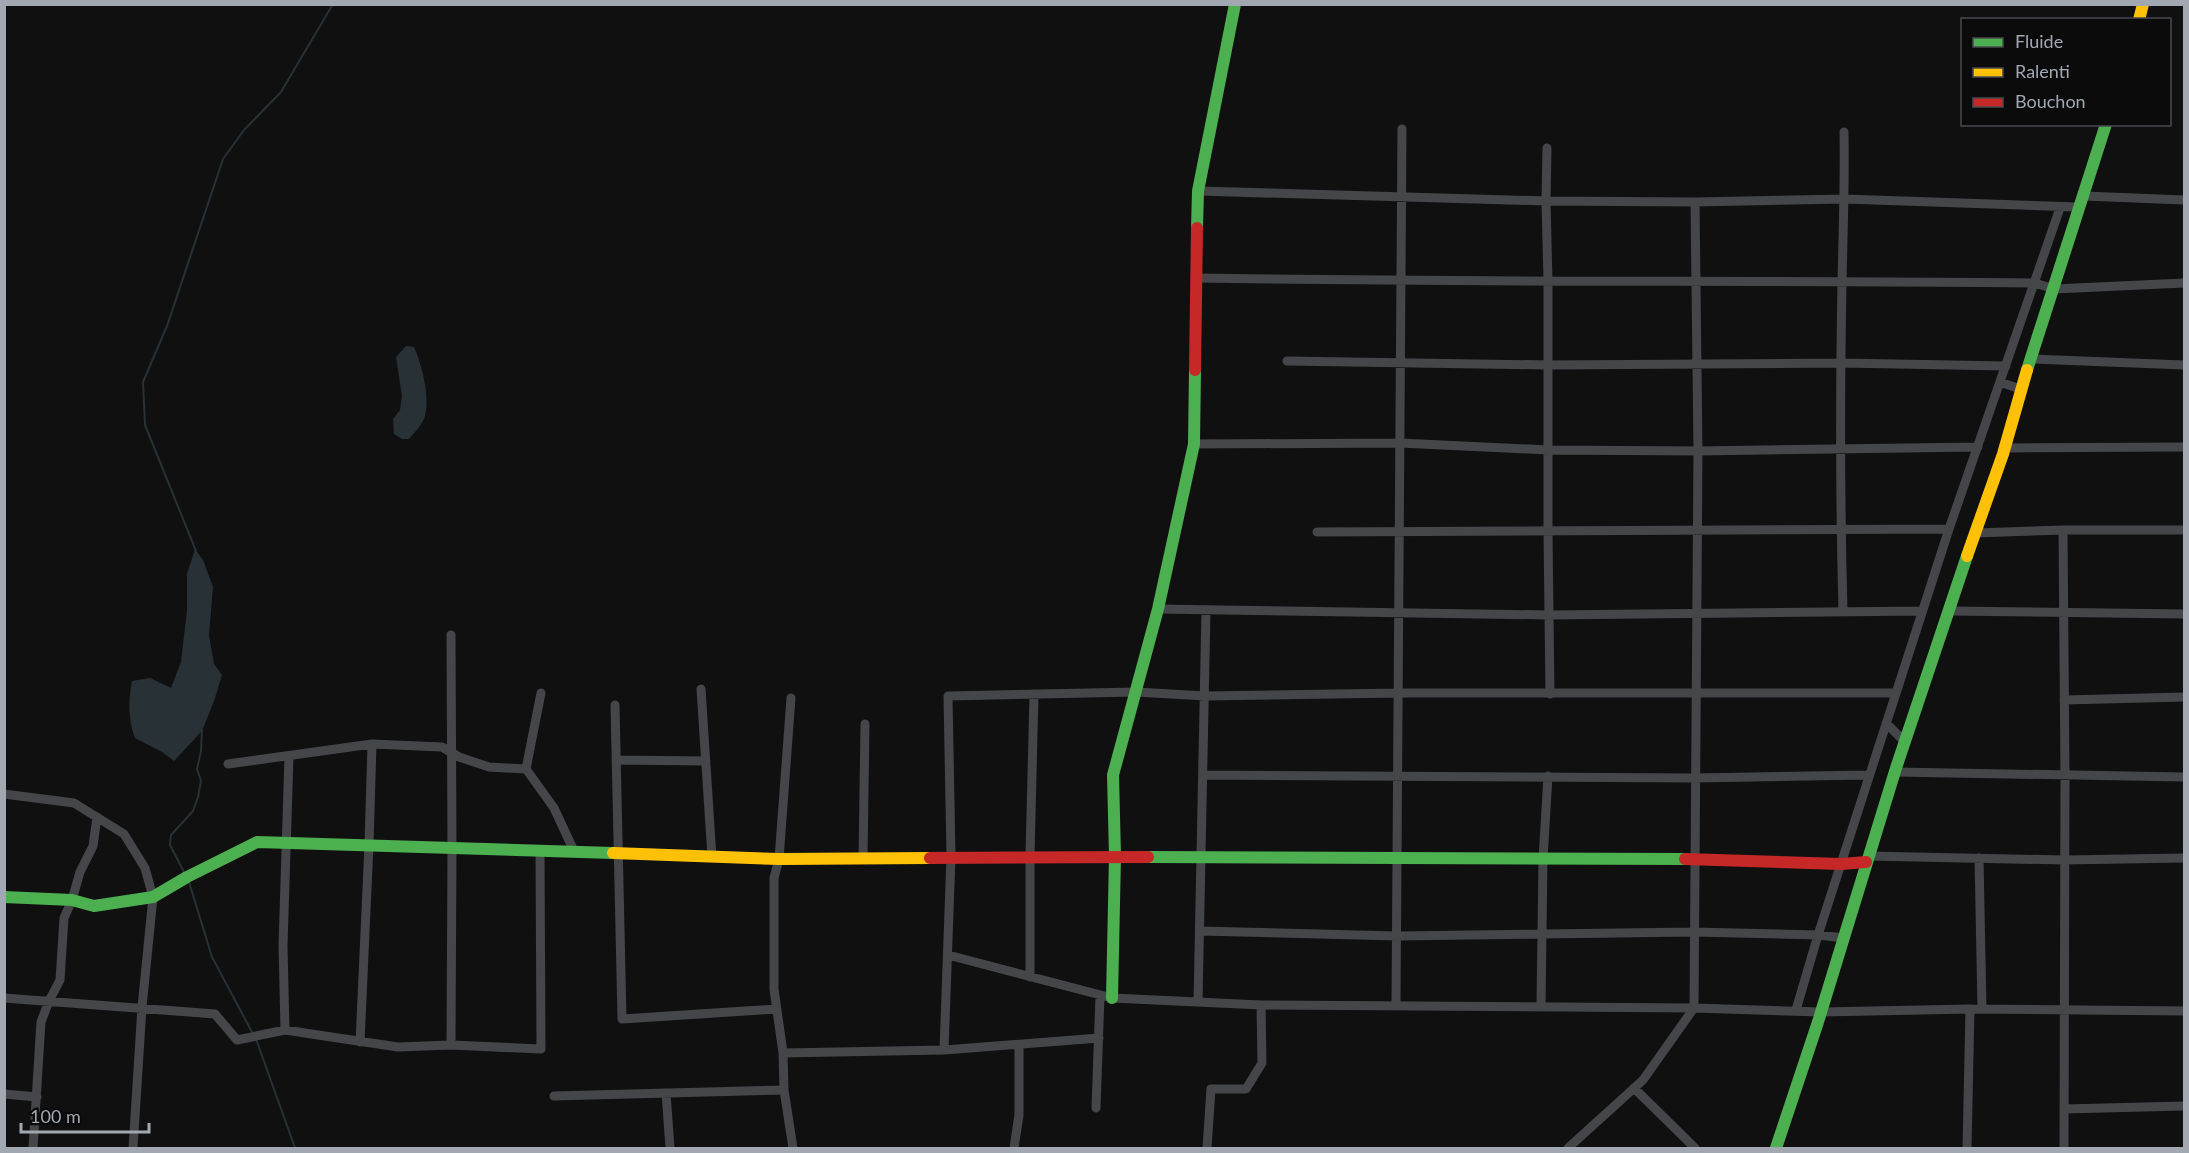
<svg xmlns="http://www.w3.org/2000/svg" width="2189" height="1153" viewBox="0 0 2189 1153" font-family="Lato,sans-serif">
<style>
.water{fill:#283135}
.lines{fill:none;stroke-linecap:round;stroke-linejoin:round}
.stream{stroke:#283135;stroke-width:2}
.street{stroke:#454649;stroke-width:9}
.fast{stroke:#4caf50;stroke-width:12}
.slow{stroke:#ffc107;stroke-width:12}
.jam{stroke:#c62828;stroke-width:12}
</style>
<rect width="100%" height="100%" fill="#101011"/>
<path class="water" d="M406 346 414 347C422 365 431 399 424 419 421 426 414 433 409 439H402L394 434 393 419 400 410 402 396 396 357Z
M195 549 203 560 213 587 209 635 214 664 222 675 214 701 202 731 174 761 162 752 135 738C128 719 128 702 132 681L150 678 171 688 181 662 187 610V574Z"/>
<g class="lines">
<path class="stream" d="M196 551 145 425 143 382 167 326 223 159 244 130 281 92 333 4
M185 874 170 845 171 835 193 811 198 797 201 781 197 769 201 751 202 729
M189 882 212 957 253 1034
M256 1039 295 1148"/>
<path class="street" d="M1547 148 1546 201 1548 281V532L1550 694
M1198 191 1546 201 1695 202 1845 199 2078 207
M2084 196 2184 200
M1197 278C1476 283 1755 280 2035 283L2054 289 2184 283
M2031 359 2184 365
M1287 361 1549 365 1842 363 2006 366
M2000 382 2020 389
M1194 444 1400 443 1548 450 1698 451 1978 447
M2005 448 2184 447
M2063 530 2065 776 2064 1148
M1317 532 1949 529
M1975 533 2063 530H2184
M1158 609 1549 615 1922 611
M1948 611 2184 614
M1843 612C1840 502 1840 392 1842 283 1843 232 1845 182 1844 132
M451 635 452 847 451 1045
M701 689 712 857
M541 693 526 769 554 808 574 851
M791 698 779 859 774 878V989L783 1053 784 1090 793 1148
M2064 700 2184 697
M615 705 622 1019 777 1009
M1886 723 1905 742
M616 760 706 761
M228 764 372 744 442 747 459 757 489 767 526 769
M1895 772 2184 777
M1203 775 1695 778 1869 775
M4 794 74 803 124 834 145 868 153 897 142 1007 133 1148
M1868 856 2064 860 2184 858
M863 858 865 724
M1979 858 1982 1009
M1200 931 1397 936 1694 932 1818 935 1844 938
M948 955 1112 998 1261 1005 1694 1008 1821 1012 1970 1009 2184 1011
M1030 977V856L1034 694
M4 998 215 1014 237 1040 285 1030 398 1047 451 1045 541 1049 540 850
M1198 1002 1206 610
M1396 1005 1402 129
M1541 1006 1543 859 1548 776
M1796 1010 1818 935 1949 529 2060 208
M285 1030 283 946 289 756
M360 1042 369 845 372 744
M944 1050 951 856 948 696 1136 692 1205 696 1398 693H1896
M783 1053 944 1050 1099 1038
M1634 1088 1695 1148
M666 1093 670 1148
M4 1094 37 1097
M554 1096 784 1090
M1096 1108 1100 996
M2064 1109 2184 1106
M33 1148 41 1022 49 1001 60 980 64 918 72 900 80 872 93 846 97 817
M1014 1148 1019 1115V1045
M1207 1148 1211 1089H1246L1262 1063 1261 1005
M1568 1148 1643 1080 1694 1008 1698 451 1695 202
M1967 1148 1970 1009"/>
<path class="fast" d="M1197 228 1198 191 1235 4
M2027 370 2106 124
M1148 857 1685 859
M4 897 72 900 94 906 153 897 187 877 257 842 613 853
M1112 998 1115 856 1113 775 1158 609 1194 444 1195 370
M1776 1148 1818 1022 1896 768 1967 556"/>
<path class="slow" d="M2139 20 2143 4
M1967 556 2003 454 2027 370
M613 853 779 859 930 858"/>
<path class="jam" d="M1195 370 1197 228
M930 858 1148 857
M1685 859 1841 864 1866 862"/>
</g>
<rect width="2189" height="1153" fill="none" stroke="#a1a8b1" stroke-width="12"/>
<rect x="1961" y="18" width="210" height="108" fill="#0b0b0c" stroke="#474a4e" stroke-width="1.5"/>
<rect x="1973" y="38" width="30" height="9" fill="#4caf50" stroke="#474a4e" stroke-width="1.5"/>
<text x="2015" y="48" font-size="18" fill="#a1a8b1">Fluide</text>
<rect x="1973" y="68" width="30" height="9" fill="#ffc107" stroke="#474a4e" stroke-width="1.5"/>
<text x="2015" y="78" font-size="18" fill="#a1a8b1">Ralenti</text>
<rect x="1973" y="98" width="30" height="9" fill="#c62828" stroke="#474a4e" stroke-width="1.5"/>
<text x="2015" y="108" font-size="18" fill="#a1a8b1">Bouchon</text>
<path d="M21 1123v9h128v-9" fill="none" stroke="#a1a8b1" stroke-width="3"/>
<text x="30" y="1123" font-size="18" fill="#a1a8b1" stroke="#0b0b0c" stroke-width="4.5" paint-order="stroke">100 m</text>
</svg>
